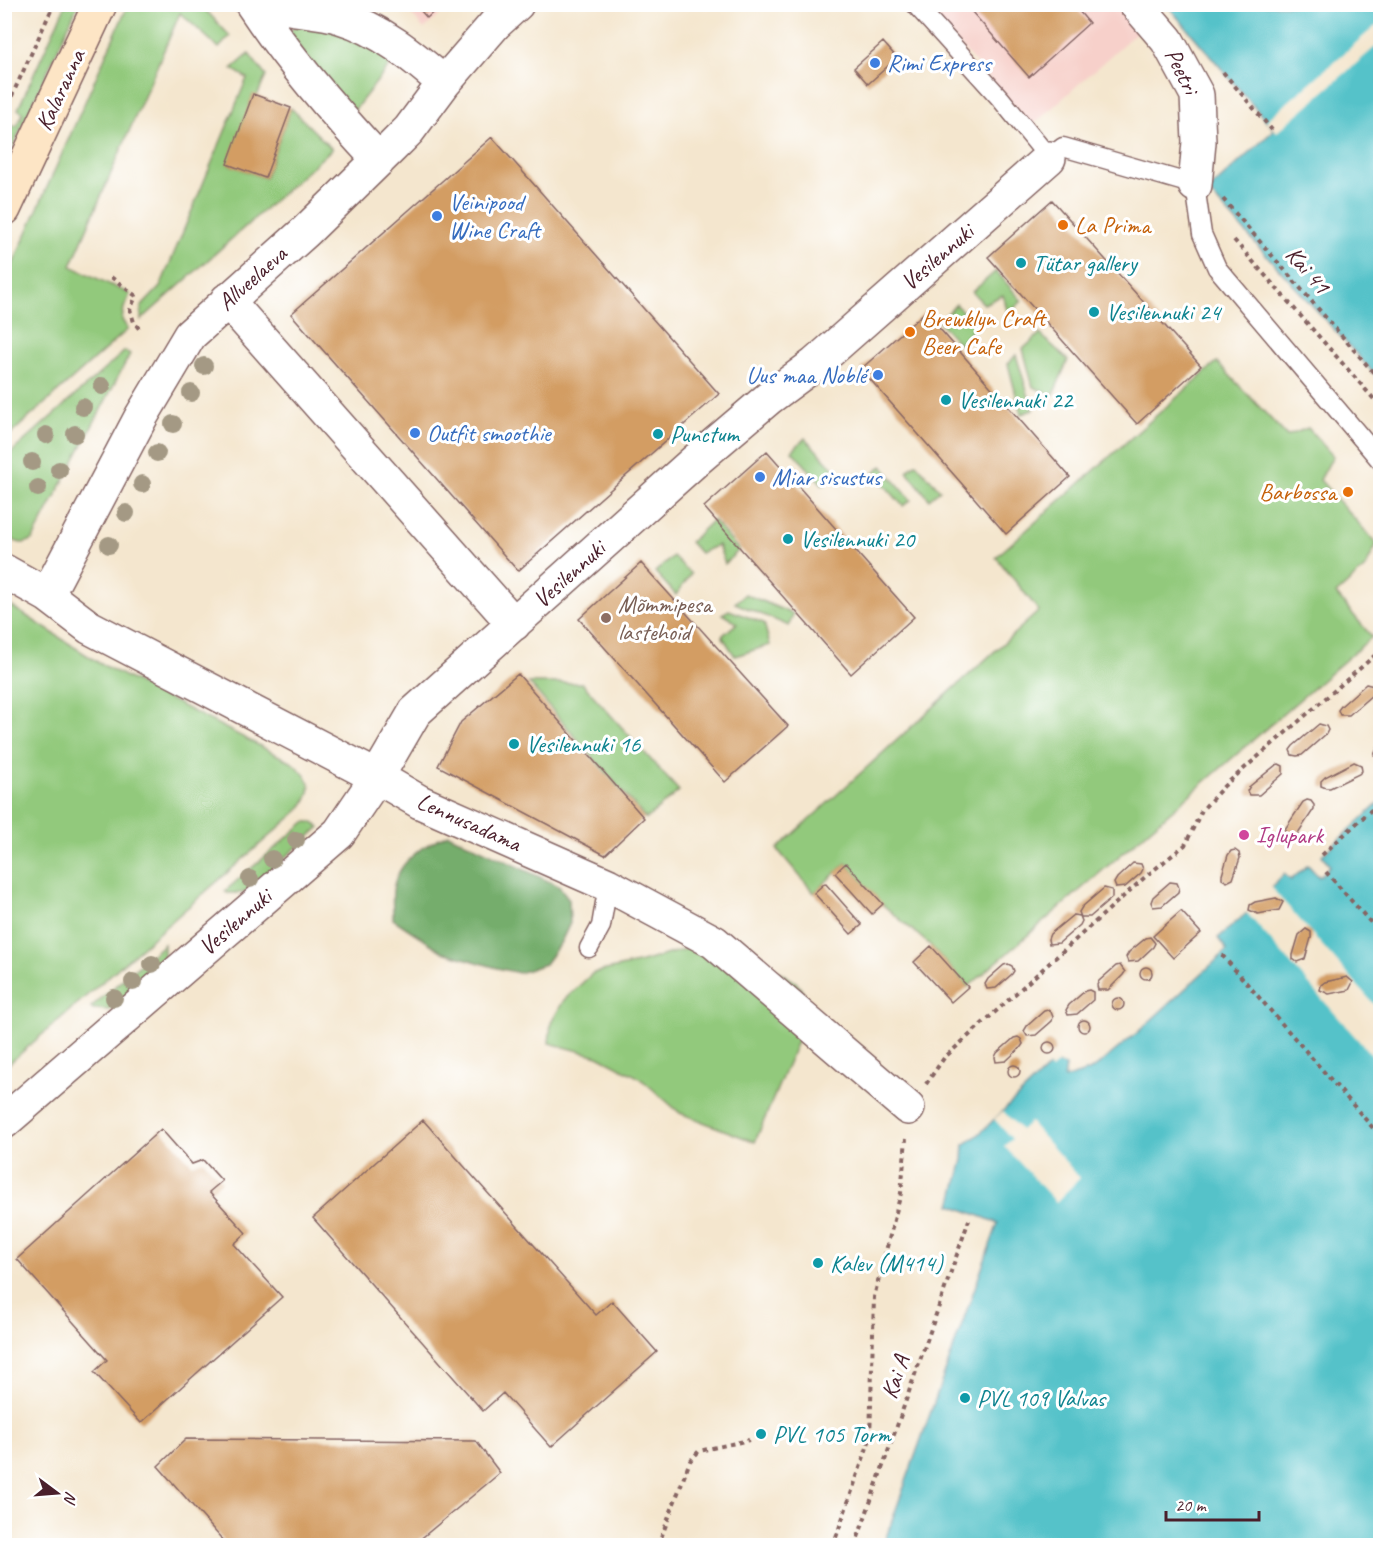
<svg xmlns="http://www.w3.org/2000/svg" width="1385" height="1550" viewBox="0 0 1385 1550" font-family="Caveat,sans-serif">
<style>
.built{fill:#f7d0ca}
.green{fill:#92c97c;stroke:#6e7454;stroke-width:1.5}
.forest{fill:#75ad6c;stroke:#60664c;stroke-width:1.5}
.water{fill:#54c2c9;stroke:#4f707a;stroke-width:1.5}
.pier{fill:#f4e6ce}
.building{fill:#d39d64}
.lines{fill:none;stroke-linecap:round;stroke-linejoin:round}
.lane-casing{stroke:#866564;stroke-width:21}
.street-casing{stroke:#866564;stroke-width:36}
.secondary-casing{stroke:#866564;stroke-width:36}
.path{stroke:#866564;stroke-width:4;stroke-dasharray:4.5 4.5;stroke-linecap:butt}
.lane{stroke:#fff;stroke-width:18}
.street{stroke:#fff;stroke-width:33}
.secondary{stroke:#fde5c5;stroke-width:33}
.tree{fill:#a49984}
.shop-dot{fill:#3f7fe0;stroke:#fff;stroke-width:2}
.food-dot{fill:#e8710a;stroke:#fff;stroke-width:2}
.culture-dot{fill:#0f9aa8;stroke:#fff;stroke-width:2}
.education-dot{fill:#8d6e63;stroke:#fff;stroke-width:2}
.hotel-dot{fill:#d1479c;stroke:#fff;stroke-width:2}
.labels{text-anchor:middle;dominant-baseline:central;stroke-width:6;stroke-linejoin:round;paint-order:stroke}
.shop-label{font-size:24px;fill:#366cbe;stroke:#fff;text-anchor:start}
.street-label{font-size:24px;fill:#4a1f2b;stroke:#fff}
.food-label{font-size:24px;fill:#c56008;stroke:#fff;text-anchor:start}
.culture-label{font-size:24px;fill:#0d838f;stroke:#fff;text-anchor:start}
.education-label{font-size:24px;fill:#785e54;stroke:#fff;text-anchor:start}
.hotel-label{font-size:24px;fill:#b23c85;stroke:#fff;text-anchor:start}
</style>
<rect width="100%" height="100%" fill="#fff"/>
<filter id="ink" filterUnits="userSpaceOnUse"><feTurbulence type="fractalNoise" baseFrequency=".0167" numOctaves="2"/><feDisplacementMap in="SourceGraphic" scale="12" xChannelSelector="R" yChannelSelector="G"/><feConvolveMatrix kernelMatrix="1 2 1 2 8 2 1 2 1" color-interpolation-filters="sRGB"/></filter>
<filter id="wash" filterUnits="userSpaceOnUse"><feTurbulence type="fractalNoise" baseFrequency=".008" numOctaves="4" result="noise"/><feDisplacementMap in="SourceGraphic" scale="24" xChannelSelector="R" yChannelSelector="G"/><feGaussianBlur stdDeviation="1.35" result="paint"/><feColorMatrix in="noise" values="0 0 0 0 0 0 0 0 0 0 0 0 0 0 0 0 0 1.4 0 .05"/><feComposite in="paint" operator="in"/></filter>
<g filter="url(#wash)">
<rect width="100%" height="100%" fill="#f4e6ce"/>
<path class="built" d="M403 5H451L424 29Z
M924 5H1116L1139 30 1032 126Z"/>
<path class="green" d="M66 4 78 5 5 164V137L9 126H17L23 113 18 109Z
M128 5H201L230 36 219 48 180 13 71 266 130 294 124 308 122 320 128 329 5 439V282Z
M302 22 356 37 394 60 352 113 290 37 291 30Z
M249 54 266 76 257 96 253 95 228 164 265 178 291 108 332 149 141 320V307L160 287 247 78 232 69Z
M996 271 1022 301 1008 314 1003 295 984 304 972 292Z
M956 304 975 326 960 345 939 322Z
M1040 334 1068 360 1053 395 1033 387 1023 349Z
M125 351 130 354 33 539C22 547 15 541 5 536V458Z
M1016 355 1033 410 1021 414 1008 364Z
M1217 362 1287 436 1308 428 1333 456 1320 480 1377 544 1365 568 1336 594 1372 637 968 987 931 946 883 905 846 863 814 893 777 849 1039 611 996 557Z
M805 438 837 472 823 485 792 451Z
M916 463 940 490 929 499 907 471Z
M882 466 911 500 903 506 874 473Z
M713 520 739 550 725 564 718 545 700 553 690 542Z
M673 556 691 574 676 595 655 572Z
M745 594 793 614 789 626 735 603Z
M5 602 99 663 291 762C313 779 316 791 298 811L5 1067Z
M729 610 764 623 770 645 735 656 722 636 737 623 722 614Z
M529 683H582L679 791 646 819Z
M305 822H312L320 827 244 893H227L225 891Z
M164 944V963L110 1010 93 1009 91 1007Z
M734 944 796 982 806 996 798 1039 755 1142 680 1113 640 1078 598 1056 549 1043 551 1023 564 1000 593 973 642 962 695 946Z"/>
<path class="forest" d="M448 834 559 886 569 899 570 923 561 942 545 964 519 973 497 968 443 952 393 919C393 909 392 899 393 890 397 861 424 845 448 834Z"/>
<path class="water" d="M1167 5H1380V380L1208 191 1274 130Z
M1380 802V1545L883 1546 998 1223 951 1205 963 1160 964 1145 978 1135 1053 1063 1066 1066 1064 1079 1089 1071 1097 1066 1138 1032 1222 955 1227 950 1218 938 1248 912 1284 874 1291 880 1308 865 1319 877 1330 866 1322 855Z"/>
<path class="pier" d="M1380 22V43L1277 132 1266 121Z
M1270 886 1380 1011V1065L1245 911Z
M1053 1060 1060 1062 1051 1070 1048 1066 973 1136Z
M1003 1111 1021 1130 1030 1122 1080 1178 1056 1202 1004 1146 1012 1139 994 1119Z"/>
<g id="blocks">
<path class="building" d="M415 4H442L427 18Z
M965 4H1073L1089 23 1029 77Z
M883 42 897 58 868 84 854 68Z
M253 94 291 108 265 178 227 164Z
M492 137 719 394 518 571 291 314Z
M1052 200 1201 366 1137 424 988 257Z
M925 312 1070 477 1006 534 861 369Z
M767 451 914 617 851 674 704 507Z
M641 563 788 726 725 782 579 619Z
M518 674 644 818 605 855 438 766 461 722Z
M1366 684 1374 686 1375 691 1373 694 1349 715H1340L1338 710 1341 706Z
M1319 724 1326 726 1328 730 1326 734 1302 755 1297 756 1292 755 1290 750 1293 746Z
M1380 742V759H1378L1374 755Z
M1354 762 1361 765 1362 771 1359 774 1330 788H1326L1321 786V781L1325 777Z
M1279 764 1283 766V774L1259 795H1249L1247 791 1250 786 1276 765Z
M1307 800 1311 801 1314 805V809L1296 836 1287 839 1284 835 1285 829 1303 802Z
M1235 850 1239 853 1240 858 1233 879 1227 882 1222 879V875L1228 855 1231 851Z
M846 863 883 904 872 914 835 873Z
M1133 863 1141 864 1143 869 1141 873 1125 887 1116 888 1114 883 1117 878Z
M1170 882 1177 883 1179 888 1178 892 1162 906 1153 907 1151 902 1153 897Z
M825 883 862 925 851 934 814 893Z
M1104 888 1112 890V898L1090 917H1081L1079 912 1082 907Z
M1276 898 1283 902 1279 910 1258 914 1249 910 1250 905 1255 902Z
M1181 911 1201 933 1173 958 1153 936Z
M1073 915 1080 916 1082 921 1080 925 1059 943 1049 944 1048 939 1050 934Z
M1306 929 1311 932V938L1305 959 1297 962 1293 959V955L1299 935Z
M1150 937 1155 943 1153 947 1138 961 1128 962 1126 957 1129 952 1146 938Z
M931 946 968 987 951 1002 914 962Z
M1008 964 1012 966 1014 971 1012 974 996 988 987 989 985 984 988 979 1004 965Z
M1120 965 1125 972 1123 975 1108 990H1098L1097 985 1099 981 1116 966Z
M1140 973a6 6 0 1 1 12 0a6 6 0 1 1-12 0Z
M1347 977 1353 982 1349 990 1329 994 1320 990 1321 985 1325 982Z
M1089 990 1093 992V1000L1077 1014 1068 1015 1066 1010 1069 1005 1085 991Z
M1112 1004a6 6 0 1 1 12 0a6 6 0 1 1-12 0Z
M1048 1010 1051 1012 1053 1017 1052 1021 1036 1035 1027 1036 1024 1031 1027 1026 1044 1011Z
M1078 1026a6 6 0 1 1 12 0a6 6 0 1 1-12 0Z
M1018 1037 1021 1039 1023 1044 1021 1047 1006 1061 996 1062 995 1057 997 1053 1014 1038Z
M1043 1048a6 6 0 1 1 12 0a6 6 0 1 1-12 0Z
M1008 1071a6 6 0 1 1 12 0a6 6 0 1 1-12 0Z
M423 1120 596 1315 612 1301 657 1352 551 1447 503 1393 483 1411 313 1218Z
M161 1129 192 1164 203 1160 222 1181 209 1192 246 1233 234 1244 282 1297 141 1423 94 1372 107 1360 17 1259Z
M186 1439 476 1441 500 1473 412 1546H228L158 1466Z"/>
</g>
</g>
<g filter="url(#ink)">
<use href="#blocks" fill-opacity="0" stroke="#866564" stroke-width="1.5"/>
<g class="lines">
<g class="lane-casing">
<path id="lane" d="M915 4 1000 98 1049 158 1063 147 1195 185 1202 234 1217 268 1380 460
M589 948 601 926 608 885"/>
</g>
<g class="street-casing">
<path id="street" d="M252 4C289 60 333 111 379 160
M272 4C294 11 320 10 340 17 380 29 413 56 444 83
M1136 4 1167 40 1197 95 1199 142 1195 185
M227 300 514 624
M4 571 47 595 89 627 377 777 420 802 608 885 714 942 908 1108
M47 595 141 417 190 335 305 232 392 147 409 130 444 83 495 24 517 4
M4 1122 339 833 377 777 415 712 695 461 769 398 815 364 1049 158"/>
</g>
<g class="secondary-casing">
<path id="secondary" d="M4 209 100 4"/>
</g>
<path class="path" d="M1223 72 1272 130
M4 113 54 4
M1223 199 1380 380
M1234 240 1380 406
M111 277 136 296 130 310 134 322 140 330
M1322 855 1380 802
M1326 872 1380 933
M1222 955 1380 1136
M926 1084 944 1058 1145 877 1185 845 1202 810 1224 786 1380 651
M658 1546 690 1461 699 1451 749 1440
M833 1546 870 1439 874 1297 901 1193 906 1139
M855 1546 969 1220"/>
<use href="#lane" class="lane"/>
<use href="#street" class="street"/>
<use href="#secondary" class="secondary"/>
</g>
<g class="tree">
<circle cx="204" cy="366" r="9"/>
<circle cx="102" cy="386" r="9"/>
<circle cx="191" cy="393" r="9"/>
<circle cx="83" cy="407" r="9"/>
<circle cx="173" cy="424" r="9"/>
<circle cx="75" cy="434" r="9"/>
<circle cx="46" cy="435" r="9"/>
<circle cx="157" cy="453" r="9"/>
<circle cx="32" cy="462" r="9"/>
<circle cx="59" cy="470" r="9"/>
<circle cx="142" cy="484" r="9"/>
<circle cx="38" cy="488" r="9"/>
<circle cx="126" cy="513" r="9"/>
<circle cx="109" cy="545" r="9"/>
<circle cx="296" cy="840" r="9"/>
<circle cx="272" cy="859" r="9"/>
<circle cx="250" cy="879" r="9"/>
<circle cx="152" cy="964" r="9"/>
<circle cx="133" cy="982" r="9"/>
<circle cx="114" cy="998" r="9"/>
</g>
</g>
<g class="shop-dot">
<circle cx="875" cy="63" r="6"/>
<circle cx="437" cy="216" r="6"/>
<circle cx="878" cy="375" r="6"/>
<circle cx="415" cy="433" r="6"/>
<circle cx="760" cy="477" r="6"/>
</g>
<g class="food-dot">
<circle cx="1063" cy="225" r="6"/>
<circle cx="910" cy="332" r="6"/>
<circle cx="1348" cy="492" r="6"/>
</g>
<g class="culture-dot">
<circle cx="1021" cy="263" r="6"/>
<circle cx="1094" cy="312" r="6"/>
<circle cx="946" cy="400" r="6"/>
<circle cx="658" cy="434" r="6"/>
<circle cx="788" cy="539" r="6"/>
<circle cx="514" cy="744" r="6"/>
<circle cx="818" cy="1263" r="6"/>
<circle cx="965" cy="1398" r="6"/>
<circle cx="761" cy="1434" r="6"/>
</g>
<circle class="education-dot" cx="606" cy="618" r="6"/>
<circle class="hotel-dot" cx="1244" cy="835" r="6"/>
<g class="labels">
<g class="shop-label">
<text x="887" y="63">Rimi Express</text>
<text x="449" y="202">Veinipood<tspan x="449" dy="28">Wine Craft</tspan></text>
<text x="866" y="375" text-anchor="end">Uus maa Noblé</text>
<text x="427" y="433">Outfit smoothie</text>
<text x="772" y="477">Miar sisustus</text>
</g>
<g class="street-label">
<text transform="translate(1182 71) rotate(64)">Peetri</text>
<text transform="translate(60 90) rotate(-65)">Kalaranna</text>
<text transform="translate(937 257) rotate(-41)">Vesilennuki</text>
<text transform="translate(1308 270) rotate(49)">Kai 41</text>
<text transform="translate(252 278) rotate(-42)">Allveelaeva</text>
<text transform="translate(569 574) rotate(-42)">Vesilennuki</text>
<text transform="translate(469 822) rotate(24)">Lennusadama</text>
<text transform="translate(235 922) rotate(-41)">Vesilennuki</text>
<text transform="translate(895 1377) rotate(-71)">Kai A</text>
</g>
<g class="food-label">
<text x="1075" y="225">La Prima</text>
<text x="922" y="318">Brewklyn Craft<tspan x="922" dy="28">Beer Cafe</tspan></text>
<text x="1336" y="492" text-anchor="end">Barbossa</text>
</g>
<g class="culture-label">
<text x="1033" y="263">Tütar gallery</text>
<text x="1106" y="312">Vesilennuki 24</text>
<text x="958" y="400">Vesilennuki 22</text>
<text x="670" y="434">Punctum</text>
<text x="800" y="539">Vesilennuki 20</text>
<text x="526" y="744">Vesilennuki 16</text>
<text x="830" y="1263">Kalev (M414)</text>
<text x="977" y="1398">PVL 109 Valvas</text>
<text x="773" y="1434">PVL 105 Torm</text>
</g>
<g class="education-label">
<text x="618" y="604">Mõmmipesa<tspan x="618" dy="28">lastehoid</tspan></text>
</g>
<g class="hotel-label">
<text x="1256" y="835">Iglupark</text>
</g>
</g>
<rect width="1385" height="1550" fill="none" stroke="#fff" stroke-width="24"/>
<g transform="translate(57 1493) rotate(106)" stroke="#ffffff" stroke-width="4.5" paint-order="stroke">
<path d="M0-4.5L10 22L0 15L-10 22Z" fill="#4a1f2b"/>
<text y="-9" font-size="16" font-weight="bold" text-anchor="middle" fill="#4a1f2b">N</text>
</g>
<path d="M1166 1511v9h93v-9" fill="none" stroke="#4a1f2b" stroke-width="3"/>
<text x="1175" y="1511" font-size="18" fill="#4a1f2b" stroke="#ffffff" stroke-width="4.5" paint-order="stroke">20 m</text>
</svg>
